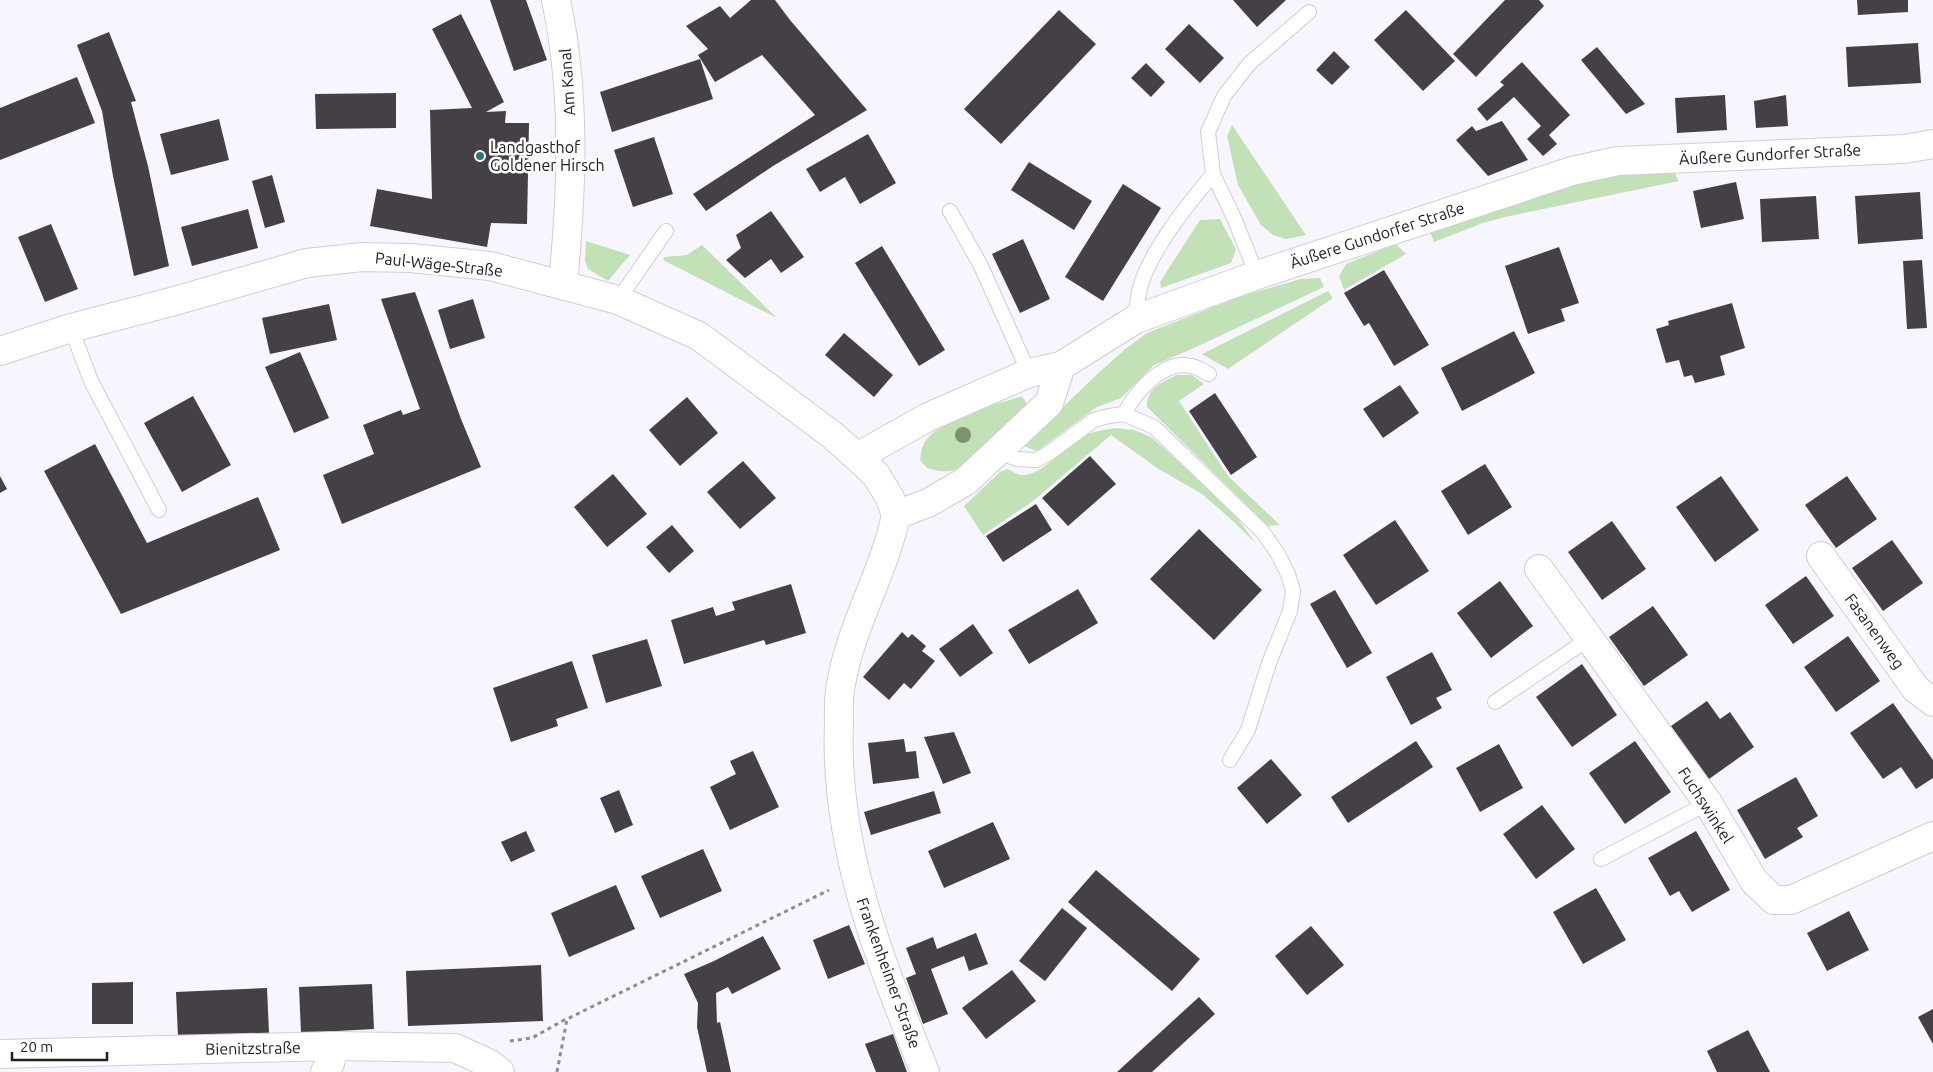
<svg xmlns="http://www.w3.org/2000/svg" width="1933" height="1072" viewBox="0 0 1933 1072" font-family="Ubuntu,sans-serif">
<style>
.green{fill:#c3e1b6}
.building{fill:#444045}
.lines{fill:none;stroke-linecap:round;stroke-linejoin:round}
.lane-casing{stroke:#ceced5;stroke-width:16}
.street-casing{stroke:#ceced5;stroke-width:30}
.path{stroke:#8c8c91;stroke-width:3;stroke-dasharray:4 4;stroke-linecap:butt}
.lane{stroke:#fff;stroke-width:14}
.street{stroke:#fff;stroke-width:28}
.tree{fill:#7e9273}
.poi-dot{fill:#2d7778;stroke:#fff;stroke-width:2}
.labels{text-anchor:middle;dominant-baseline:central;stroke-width:5;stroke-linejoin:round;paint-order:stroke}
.street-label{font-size:16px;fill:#212123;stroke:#fff}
.poi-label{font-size:16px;fill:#212123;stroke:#fff;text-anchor:start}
</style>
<rect width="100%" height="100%" fill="#f7f6fe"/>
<path class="green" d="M1232 125 1306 235 1286 239 1273 235 1261 225 1238 185 1227 136Z
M1667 169 1675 174 1679 181 1505 217 1483 223 1434 242 1430 232 1610 172Z
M1220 219 1236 249 1231 263 1161 288 1160 282 1200 220Z
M586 241 630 255 608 281 588 269 585 261Z
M1396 244 1406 254 1344 290 1339 276 1346 264Z
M702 245 777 318 663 260 664 257 687 255Z
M1320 278 1324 287 1192 349 1154 365 1121 398 1097 407 1037 451 1023 446 1092 379 1124 350 1147 333 1244 295 1301 279Z
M1328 291 1333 298 1228 369 1202 354Z
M1176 375H1192L1204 384 1179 401 1228 476 1280 525 1268 526 1147 407C1147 387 1161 384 1176 375Z
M1022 396 1027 404C1012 419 969 469 950 471 942 472 934 470 927 468L920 460C921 456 921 452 922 448 932 419 995 405 1022 396Z
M1115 428 1134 430 1151 437 1208 488 1238 519 1256 544 1234 522 1202 494 1157 468 1111 435 1033 501 983 535 964 506 1000 472 1007 469C1012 471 1017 475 1022 475 1042 476 1065 445 1084 436 1093 431 1105 430 1115 428Z"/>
<path class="building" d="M490 0H526L547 60 514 71Z
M751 0H775L790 20 867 110 773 166 706 211 693 194 815 115 762 55 715 82 698 55 708 49 686 26 720 6 730 18Z
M1233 0H1286L1257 27Z
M1505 0H1539L1544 6 1476 77 1453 54Z
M1857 0H1908V12L1858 15Z
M1059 10 1096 44 1001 144 964 109Z
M1406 10 1455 61 1423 91 1374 40Z
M461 14 504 102 486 112 506 111 505 123H529L527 224 491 223 487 247 370 226 377 189 432 199 430 110 472 108 432 29Z
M1189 24 1224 58 1200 83 1165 49Z
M109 32 136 101 131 102 148 166 169 266 134 276 113 176 102 111 77 45Z
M1918 43 1921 83 1848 87 1846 47Z
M1597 47 1645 104 1626 114 1581 60Z
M1334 51 1350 67 1332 85 1316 70Z
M700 59 713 99 612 132 600 92Z
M1522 62 1570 115 1549 135 1557 144 1543 156 1527 139 1541 126 1514 97 1487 121 1477 109 1504 85 1500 82Z
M1146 63 1165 82 1151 97 1131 78Z
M77 77 95 123 0 160V108Z
M396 93V128L316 129 315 94Z
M1725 95 1727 130 1677 133 1675 98Z
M1786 95 1788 126 1756 128 1754 101Z
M219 119 229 160 171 175 160 134Z
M1502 121 1528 160 1488 176 1456 140 1472 126 1476 131Z
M868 134 896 183 860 204 845 177 820 192 806 169Z
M654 137 673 194 633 207 614 150Z
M1029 162 1092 201 1074 230 1011 190Z
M272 175 285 222 265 228 252 181Z
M1736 182 1744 219 1701 228 1693 191Z
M1123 184 1161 208 1103 301 1065 277Z
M1920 192 1923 239 1858 244 1855 196Z
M1816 196 1819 239 1762 242 1760 199Z
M248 209 258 248 192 266 181 227Z
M771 211 804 257 781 273 771 259 745 278 726 260 741 248 736 235Z
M51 224 78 289 45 302 18 237Z
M1023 239 1050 299 1020 313 992 254Z
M882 246 945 350 919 366 855 263Z
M1559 247 1579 303 1561 309 1565 321 1528 334 1505 266Z
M1922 260 1927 328 1907 329 1903 261Z
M1384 270 1429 345 1394 366 1369 323 1364 326 1344 293Z
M415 292 461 419 481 467 342 524 323 475 374 454 363 425 401 410 403 415 420 409 381 299Z
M473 299 485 338 450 349 438 310Z
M1732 303 1745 348 1720 356 1725 375 1695 383 1692 375 1684 377 1679 360 1666 363 1656 329 1669 325 1668 321Z
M329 304 337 340 270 354 262 318Z
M1514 331 1535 373 1462 411 1441 368Z
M844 333 893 375 874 397 825 355Z
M300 352 329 418 294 433 265 367Z
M1400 385 1419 413 1383 438 1363 409Z
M1215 393 1257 457 1231 475 1189 411Z
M193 396 231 465 182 492 144 423Z
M687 397 718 433 680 466 649 430Z
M95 444 147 543 258 497 280 550 121 614 44 471Z
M1090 456 1116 484 1068 526 1042 498Z
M743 461 776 498 740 529 707 492Z
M1485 464 1512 507 1468 535 1441 491Z
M613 474 647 514 607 547 574 507Z
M0 476 7 489 0 493Z
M1721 476 1759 530 1715 562 1676 507Z
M1847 476 1877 519 1836 548 1805 505Z
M1036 504 1052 530 1003 562 986 536Z
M1395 520 1429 571 1376 605 1343 555Z
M1612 521 1646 569 1602 600 1568 552Z
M672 525 694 551 669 573 646 547Z
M1199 529 1262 590 1214 640 1150 579Z
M1892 540 1923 583 1883 611 1852 568Z
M1806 576 1834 616 1793 644 1765 605Z
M1500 581 1533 626 1491 658 1457 613Z
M791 584 806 633 766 645 764 640 684 664 671 620 713 607 716 616 735 610 732 602Z
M1078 589 1098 623 1029 664 1008 630Z
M1335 590 1372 653 1347 668 1310 604Z
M1653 606 1688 655 1644 686 1609 637Z
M973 624 993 653 960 677 939 649Z
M902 632 908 638 912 634 926 646 922 651 935 661 911 689 904 683 889 700 863 677Z
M1848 636 1880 681 1836 712 1804 667Z
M647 639 662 686 606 703 592 655Z
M1432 652 1452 690 1436 698 1442 708 1411 725 1386 677Z
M572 661 588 708 556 719 558 726 511 742 493 688Z
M1582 664 1617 715 1572 747 1536 697Z
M1707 701 1720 719 1730 712 1754 747 1709 779 1671 726Z
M1893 703 1933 760V778L1916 789 1901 767 1883 779 1850 733Z
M954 732 971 773 943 784 924 737Z
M904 739 906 752 916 751 919 778 873 784 868 743Z
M1416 741 1433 767 1348 823 1331 797Z
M1635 741 1671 792 1625 824 1589 773Z
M1499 744 1523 788 1480 812 1456 768Z
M753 751 779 807 730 830 710 787 736 774 730 761Z
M1271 759 1302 795 1267 824 1237 788Z
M1796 777 1818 816 1797 828 1803 837 1765 859 1737 810Z
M619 790 633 825 615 833 600 798Z
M934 791 941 813 871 835 864 812Z
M1542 805 1575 849 1536 879 1503 834Z
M993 822 1010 859 944 888 928 851Z
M526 831 535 851 511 862 501 842Z
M1696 831 1730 890 1692 912 1679 891 1670 896 1648 858Z
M703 849 722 891 660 918 641 876Z
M1096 870 1200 959 1172 991 1068 902Z
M616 885 635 929 569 957 551 913Z
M1596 888 1626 940 1583 964 1553 912Z
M1062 908 1087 928 1045 981 1019 961Z
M1849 911 1869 950 1827 971 1807 933Z
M849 925 865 964 828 979 813 940Z
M1311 926 1344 965 1307 995 1275 956Z
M976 933 988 964 969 971 964 956 931 969 948 1014 923 1024 906 978 916 974 906 948 933 937 937 949Z
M763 936 781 969 732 994 728 987 716 993 717 1023 720 1022 731 1072H707L697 1027 698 1003 684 974 714 961Z
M541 965 543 1021 408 1026 406 971Z
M1012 970 1036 1001 986 1039 962 1008Z
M133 982V1024H92V983Z
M372 984 374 1029 301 1033 299 987Z
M267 988 269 1033 178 1037 176 992Z
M1199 997 1215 1014 1152 1072H1117Z
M1933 1009V1044L1918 1017Z
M1748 1030 1770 1072H1717L1707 1051Z
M893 1034 907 1072H876L865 1044Z"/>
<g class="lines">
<g class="lane-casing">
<path id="lane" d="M950 211 981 266 1029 373
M1257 275 1234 218 1213 174 1208 132 1224 96 1249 64 1309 12
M618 300 666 231
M1136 319C1137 309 1137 298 1140 288 1149 252 1189 203 1213 174
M71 328 91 381 159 510
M1124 414C1135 393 1163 359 1191 366 1198 367 1203 371 1209 374
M997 452 1017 459 1036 460 1049 453 1094 420 1109 416 1124 414 1154 427 1262 531 1278 554 1288 574 1293 591 1290 611 1269 663 1248 730 1230 760
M1495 702 1590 638
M1601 859 1708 803"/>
</g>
<g class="street-casing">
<path id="street" d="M556 0C576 94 572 189 563 284
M0 351 71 328 171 302 307 263 362 257 411 258 490 266 618 300 699 336 831 434 857 457 876 475 890 498 896 515
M857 457 928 417 1029 373 1061 366 1136 319 1257 275 1572 171 1618 161 1904 149 1933 144
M896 515C884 573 851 625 841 684 838 697 839 712 839 725 834 847 880 961 925 1072
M896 515 928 503 966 481 1049 403 1061 366
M1821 556 1916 689 1933 702
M1539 569 1708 803 1754 881 1774 900H1791L1933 836
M0 1054 334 1046 455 1048 490 1064 500 1072
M325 1072 330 1063 334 1046"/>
</g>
<path class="path" d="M510 1041 532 1038 566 1019
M557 1072 567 1019 829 890"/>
<use href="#lane" class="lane"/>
<use href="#street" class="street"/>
</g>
<circle class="tree" cx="963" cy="435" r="8"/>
<circle class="poi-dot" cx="480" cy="156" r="5"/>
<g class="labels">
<g class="street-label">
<text transform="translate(567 82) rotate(-94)">Am Kanal</text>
<text transform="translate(1770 154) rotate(-3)">Äußere Gundorfer Straße</text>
<text transform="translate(1377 235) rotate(-18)">Äußere Gundorfer Straße</text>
<text transform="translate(439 264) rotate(6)">Paul-Wäge-Straße</text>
<text transform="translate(1875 631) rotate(54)">Fasanenweg</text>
<text transform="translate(1706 805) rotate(57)">Fuchswinkel</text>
<text transform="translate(889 973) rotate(70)">Frankenheimer Straße</text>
<text transform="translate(253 1048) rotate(-1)">Bienitzstraße</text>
</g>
<g class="poi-label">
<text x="490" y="147">Landgasthof<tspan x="490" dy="18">Goldener Hirsch</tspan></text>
</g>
</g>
<path d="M12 1052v8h95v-8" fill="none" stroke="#212123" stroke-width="2.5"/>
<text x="20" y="1052" font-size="15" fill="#212123" stroke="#ffffff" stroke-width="4" paint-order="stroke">20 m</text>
</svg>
